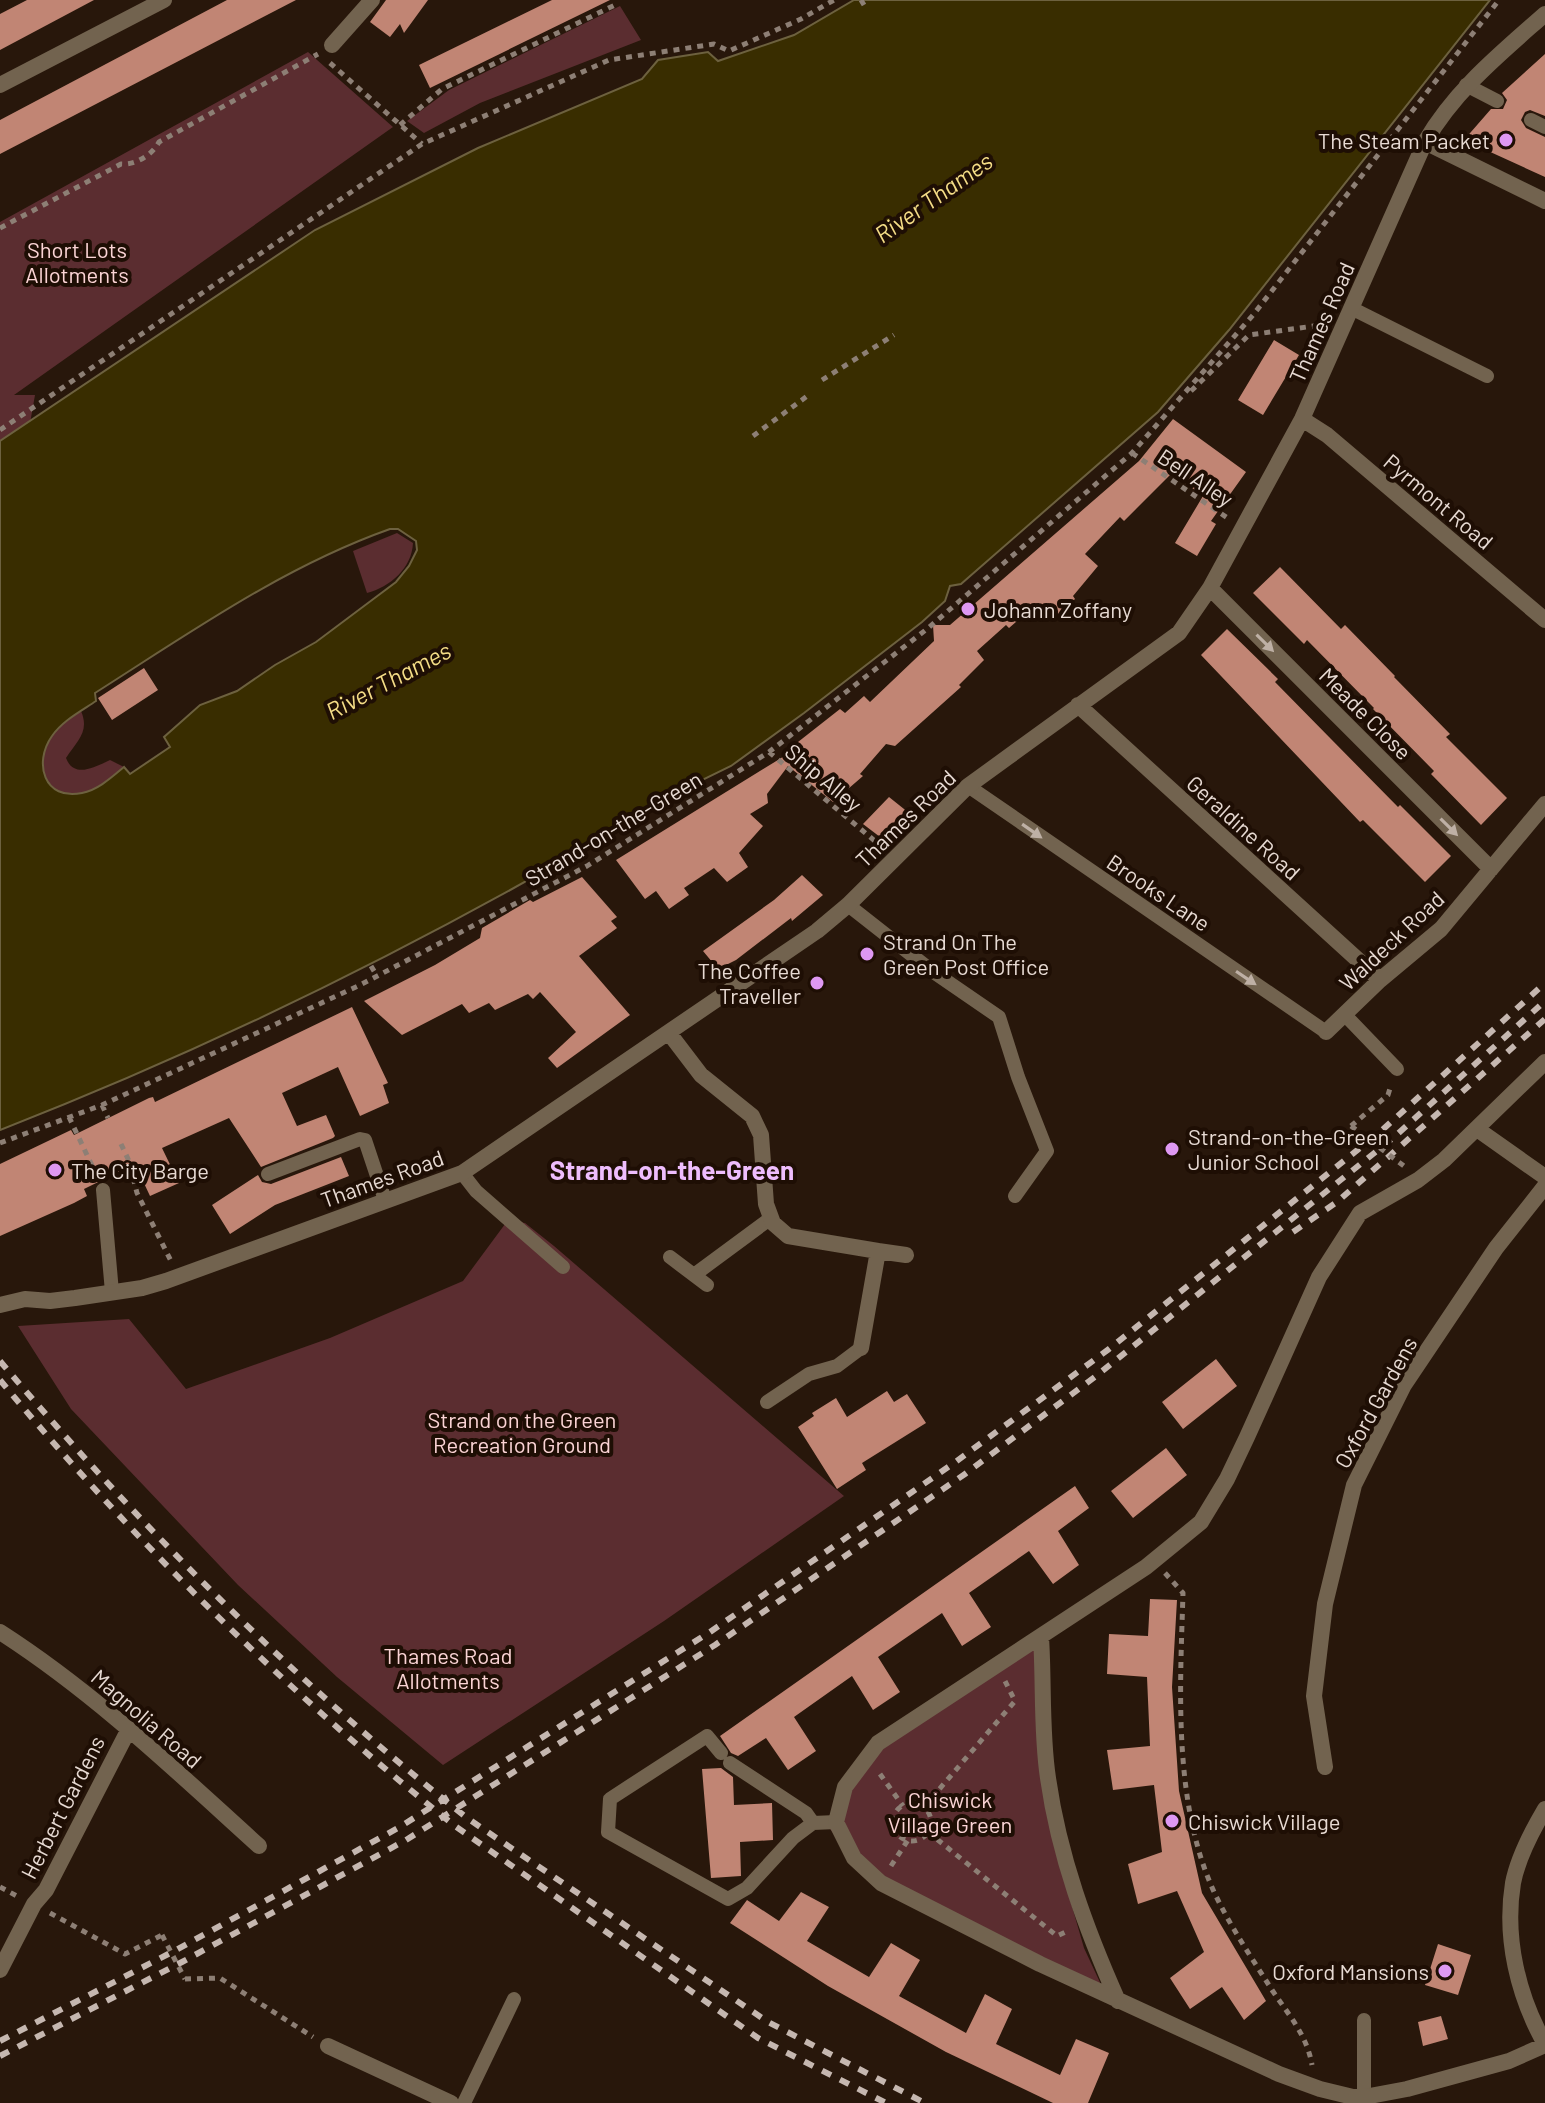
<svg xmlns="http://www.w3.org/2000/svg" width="1545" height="2103" viewBox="0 0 1545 2103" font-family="Barlow,sans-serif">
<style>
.green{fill:#5b2d30}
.water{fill:#392d00;stroke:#6d613f;stroke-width:2;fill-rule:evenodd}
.building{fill:#c18574}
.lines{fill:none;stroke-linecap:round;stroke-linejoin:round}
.path{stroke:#8d7f75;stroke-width:5;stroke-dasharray:6 6;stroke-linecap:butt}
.service{stroke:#72634f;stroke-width:14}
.minor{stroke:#72634f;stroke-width:16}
.rail{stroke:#c5b7b0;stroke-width:6;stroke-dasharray:10 10;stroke-linecap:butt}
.path-bridge{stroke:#8d7f75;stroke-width:5;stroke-dasharray:6 6;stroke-linecap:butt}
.oneway{fill:#beb0a5}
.poi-dot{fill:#de98f2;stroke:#1e0e04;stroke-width:3}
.labels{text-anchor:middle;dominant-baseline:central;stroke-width:8;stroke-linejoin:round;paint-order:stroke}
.poi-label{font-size:22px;fill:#e7dad3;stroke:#1e0e04;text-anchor:start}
.park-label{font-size:22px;fill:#fbd4d5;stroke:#1e0e04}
.street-label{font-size:22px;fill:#e7dad3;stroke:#1e0e04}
.water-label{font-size:24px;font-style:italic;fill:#f4dc86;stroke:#1e0e04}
.quarter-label{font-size:26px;font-weight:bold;fill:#eebdfd;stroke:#1e0e04}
</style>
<rect width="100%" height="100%" fill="#28170b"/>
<path class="green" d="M620 6 641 40 480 103 424 133 407 121 449 90Z
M308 52 393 127 14 395H35L29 429 0 456V222Z
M397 533 413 543C412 568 390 587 367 593L353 551Z
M81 711C90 732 77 741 66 758 74 779 95 767 110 760L124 767C111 777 98 790 82 793 43 800 33 762 52 735 60 725 71 718 81 711Z
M508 1220 525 1223 554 1246 844 1496 664 1621 443 1765 337 1677 238 1585 71 1409 18 1326 129 1319 186 1389 330 1338 463 1281Z
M1037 1635 1058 1858 1084 1948 1104 1991 855 1862 827 1825 877 1739Z"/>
<path class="water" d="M854 0H1490L1229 330 1158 412 969 577 961 584 950 586 945 601 922 622 804 713 731 766 651 805 645 813C439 935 224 1043 0 1130V441L315 230 478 148 642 79 658 60 708 52 718 61 794 35ZM390 529H398L416 541 417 550 409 566 396 582 316 642 275 665 237 691 200 705 164 737 170 747 130 774 124 767C112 777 98 790 82 793 44 801 33 763 52 736 62 721 81 711 96 701L95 693C191 632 283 567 390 529Z"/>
<path class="building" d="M27 0H94L0 50V14Z
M227 0H296L0 154V120Z
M386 0H428L404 33 400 24 390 37 370 22Z
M552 0H610L430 88 419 65Z
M1545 54V116L1530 110 1525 112 1521 120 1526 128 1545 137V177L1464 140 1491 109H1503L1507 100 1502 93Z
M1274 340 1299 355 1263 415 1238 400Z
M1173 419 1246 472 1211 521 1216 524 1197 556 1175 543 1203 496 1172 473 1124 521 1120 517 1085 554 1098 566 1073 596 1075 599 1053 620 1038 603 1009 628 1006 625 977 651 984 660 959 685 961 687 895 746 886 744 860 774 863 776 833 802 788 766 767 794 768 803 750 814 763 826 739 853 748 867 727 882 714 868 684 888 689 895 669 909 656 891 645 899 616 860 786 755 784 753 840 709 845 713 864 696 870 702 934 641 933 625H950L1139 461Z
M1280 567 1341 629 1345 625 1395 676 1394 677 1450 734 1446 737 1507 798 1481 825 1431 774 1434 771 1373 709 1374 708 1307 640 1304 644 1253 593Z
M1227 629 1278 679 1275 682 1331 739 1398 807 1400 805 1451 856 1425 882 1363 820 1360 822 1201 655Z
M144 668 158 690 112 720 98 698Z
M889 797 909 813 884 840 863 824Z
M802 875 823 895 792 921 791 918 736 960 718 969 703 951 774 900Z
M582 877 617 917 611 921 617 928 579 956 630 1015 557 1068 548 1058 576 1032 540 992 533 999 528 994 495 1010 489 1003 469 1013 462 1004 402 1035 364 1001 435 965 480 938 482 928 530 900 533 902Z
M352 1007 388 1083 383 1085 389 1103 360 1116 338 1067 282 1093 297 1126 326 1115 335 1136 333 1138 261 1167 229 1118 162 1148 179 1183 150 1196 135 1164 84 1189 87 1196 74 1203 0 1236V1164L71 1130 74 1135 149 1098 153 1097 155 1102Z
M341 1157 349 1176 275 1205 230 1234 212 1205 258 1175 262 1182 271 1184Z
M1216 1359 1237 1386 1183 1429 1162 1402Z
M887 1391 894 1402 907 1394 926 1423 862 1463 866 1470 837 1489 798 1427 814 1416 812 1413 836 1398 847 1417Z
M1166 1448 1187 1475 1133 1518 1111 1491Z
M1075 1486 1089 1508 1058 1531 1079 1565 1053 1584 1029 1551 969 1593 991 1627 962 1646 942 1613 878 1657 900 1692 873 1710 852 1676 794 1717 816 1751 788 1770 766 1738 738 1756 731 1753 720 1736Z
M1150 1599 1177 1600 1172 1687 1179 1791 1202 1893 1266 2001 1244 2020 1222 1987 1190 2009 1170 1978 1204 1952 1177 1891 1138 1904 1128 1864 1162 1852 1154 1785 1113 1790 1107 1750 1150 1746 1147 1677 1107 1674 1109 1634 1148 1636Z
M721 1768 733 1777 734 1805 772 1803 773 1840 740 1842 741 1876 711 1878 702 1769Z
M801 1892 829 1907 807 1941 869 1977 891 1943 920 1960 899 1996 966 2033 985 1994 1012 2009 996 2044 1060 2075 1076 2039 1109 2053 1088 2103H1053L946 2052 828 1986 730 1923 747 1900 779 1921Z
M1438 1944 1471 1955 1458 1995 1425 1985Z
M1441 2016 1448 2039 1423 2046 1418 2022Z"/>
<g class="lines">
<path class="path" d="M861 0 864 5
M330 63 422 144
M400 125 442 89 617 4
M0 228 121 164C136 165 152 155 159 142L318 54
M822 380 894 335
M1191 391 1249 335 1321 325
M0 430 422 144 609 60 714 44 729 51 801 19 834 0
M753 436 810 394
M1132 453 1229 519
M769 752 882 847
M371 966 377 976
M102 1105 108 1118
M69 1117 96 1174
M1351 1126 1388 1095 1391 1085
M0 1143 102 1105 360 985 587 866 769 752 927 629 1132 453 1253 315 1499 0
M121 1144 129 1161 137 1193 171 1261
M1165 1573 1183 1593C1180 1693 1172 1814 1221 1906 1236 1935 1255 1963 1272 1990 1288 2014 1307 2035 1312 2065
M880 1774 903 1806
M893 1822a19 19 0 1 1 38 0a19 19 0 1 1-38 0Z
M924 1807 1015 1701 1005 1681
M928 1832 1057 1936 1070 1930
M891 1866 908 1840
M0 1887 17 1896
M50 1913 125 1954 162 1935
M185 1979 220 1978 313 2037"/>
<path class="service" d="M1466 85 1497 101
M1531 120 1545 127
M1351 308 1487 376
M968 786 1326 1032
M848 905 932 971 999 1017 1018 1077 1047 1151 1015 1196
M1344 1014 1397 1069
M462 1173 476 1191 563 1267
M268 1174 360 1139 365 1140 385 1200
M103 1190 112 1292
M670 1257 707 1285
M694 1275 771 1218
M767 1402 809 1374 837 1366 861 1348
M721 1753 707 1736 610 1799 608 1832 728 1899 747 1888 793 1838 813 1823 836 1822
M730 1763 806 1813 813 1823
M1364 2020V2097
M464 2103 514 1999"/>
<path class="minor" d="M332 45 372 0
M0 85 164 0
M1425 142 1545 201
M1302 419 1327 435 1545 620
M1210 588 1491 869
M1078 705 1380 980
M1326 1032 1380 980 1441 929 1545 804
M669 1033 701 1075 752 1116 761 1135 766 1204 773 1223 788 1236 878 1251 861 1348
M1545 1062 1444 1160 1418 1180 1360 1213 1319 1277 1247 1437 1227 1479 1201 1522 1146 1567 878 1743 845 1787 836 1822 854 1858 881 1883 1040 1964 1279 2074 1320 2089 1353 2097H1364L1407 2089 1509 2061 1545 2045
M1477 1129 1545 1177
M878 1251 906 1255
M0 1305 25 1299 50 1301 75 1298 142 1288 166 1281 462 1173 817 931 848 905 968 786 1179 633 1210 588 1302 419 1425 142C1455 90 1501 53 1545 14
M0 1632C95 1693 176 1771 259 1846
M1041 1637C1044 1683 1041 1732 1048 1778 1059 1856 1086 1929 1118 2001
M1325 1767 1314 1696 1325 1604 1354 1485 1404 1385 1496 1248 1545 1186
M1545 1809C1532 1831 1518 1857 1513 1883 1504 1938 1518 1996 1545 2044
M0 1970 34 1904 46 1890 129 1729
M328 2046 451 2103"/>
<path class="rail" d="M1293 1232 1337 1202 1545 1019
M0 1361C142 1529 294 1681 467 1818L768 2022 925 2103
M0 1380C136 1544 288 1693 455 1826L758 2038 886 2103
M0 2041 176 1950 398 1828 710 1632 954 1463 1109 1349 1380 1132 1545 983
M0 2056 182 1962 406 1840 715 1645 965 1474 1096 1376 1393 1138 1545 1001"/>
<path class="path-bridge" d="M1351 1126 1404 1166
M162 1935 185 1979"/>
</g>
<defs><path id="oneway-solid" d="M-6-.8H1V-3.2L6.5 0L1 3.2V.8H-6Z" transform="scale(2)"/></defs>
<g class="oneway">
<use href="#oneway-solid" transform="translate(1265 643) rotate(45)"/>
<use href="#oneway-solid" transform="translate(1449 827) rotate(45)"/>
<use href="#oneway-solid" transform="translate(1032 831) rotate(35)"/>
<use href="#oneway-solid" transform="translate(1246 978) rotate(34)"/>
</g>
<g class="poi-dot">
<circle cx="1506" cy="140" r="8"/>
<circle cx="968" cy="609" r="8"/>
<circle cx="867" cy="954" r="8"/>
<circle cx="817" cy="983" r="8"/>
<circle cx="1172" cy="1149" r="8"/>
<circle cx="55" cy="1170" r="8"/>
<circle cx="1172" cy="1821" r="8"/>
<circle cx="1445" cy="1971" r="8"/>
</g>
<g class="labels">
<g class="poi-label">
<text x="1490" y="140" text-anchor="end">The Steam Packet</text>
<text x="984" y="609">Johann Zoffany</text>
<text x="883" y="941">Strand On The<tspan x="883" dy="25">Green Post Office</tspan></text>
<text x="801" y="970" text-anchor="end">The Coffee<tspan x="801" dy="25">Traveller</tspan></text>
<text x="1188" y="1136">Strand-on-the-Green<tspan x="1188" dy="25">Junior School</tspan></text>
<text x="71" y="1170">The City Barge</text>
<text x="1188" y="1821">Chiswick Village</text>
<text x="1429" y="1971" text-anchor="end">Oxford Mansions</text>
</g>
<g class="park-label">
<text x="77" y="249">Short Lots<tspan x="77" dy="25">Allotments</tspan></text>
<text x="522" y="1419">Strand on the Green<tspan x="522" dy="25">Recreation Ground</tspan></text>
<text x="448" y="1655">Thames Road<tspan x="448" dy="25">Allotments</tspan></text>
<text x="950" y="1799">Chiswick<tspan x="950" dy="25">Village Green</tspan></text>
</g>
<g class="street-label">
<text transform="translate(1321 322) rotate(-66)">Thames Road</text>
<text transform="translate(1196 477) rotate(34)">Bell Alley</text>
<text transform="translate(1439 501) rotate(40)">Pyrmont Road</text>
<text transform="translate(1366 713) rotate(45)">Meade Close</text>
<text transform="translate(824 777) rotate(40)">Ship Alley</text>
<text transform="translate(905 818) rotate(-44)">Thames Road</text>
<text transform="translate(1244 827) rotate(42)">Geraldine Road</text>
<text transform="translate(613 828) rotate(-31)">Strand-on-the-Green</text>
<text transform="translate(1159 892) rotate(34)">Brooks Lane</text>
<text transform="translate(1391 940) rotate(-43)">Waldeck Road</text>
<text transform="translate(382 1178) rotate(-20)">Thames Road</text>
<text transform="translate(1375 1402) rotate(-61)">Oxford Gardens</text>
<text transform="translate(147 1718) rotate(41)">Magnolia Road</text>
<text transform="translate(62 1807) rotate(-63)">Herbert Gardens</text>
</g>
<g class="water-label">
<text transform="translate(933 197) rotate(-35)">River Thames</text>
<text transform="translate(388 680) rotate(-28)">River Thames</text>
</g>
<g class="quarter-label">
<text x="672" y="1169">Strand-on-the-Green</text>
</g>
</g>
</svg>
